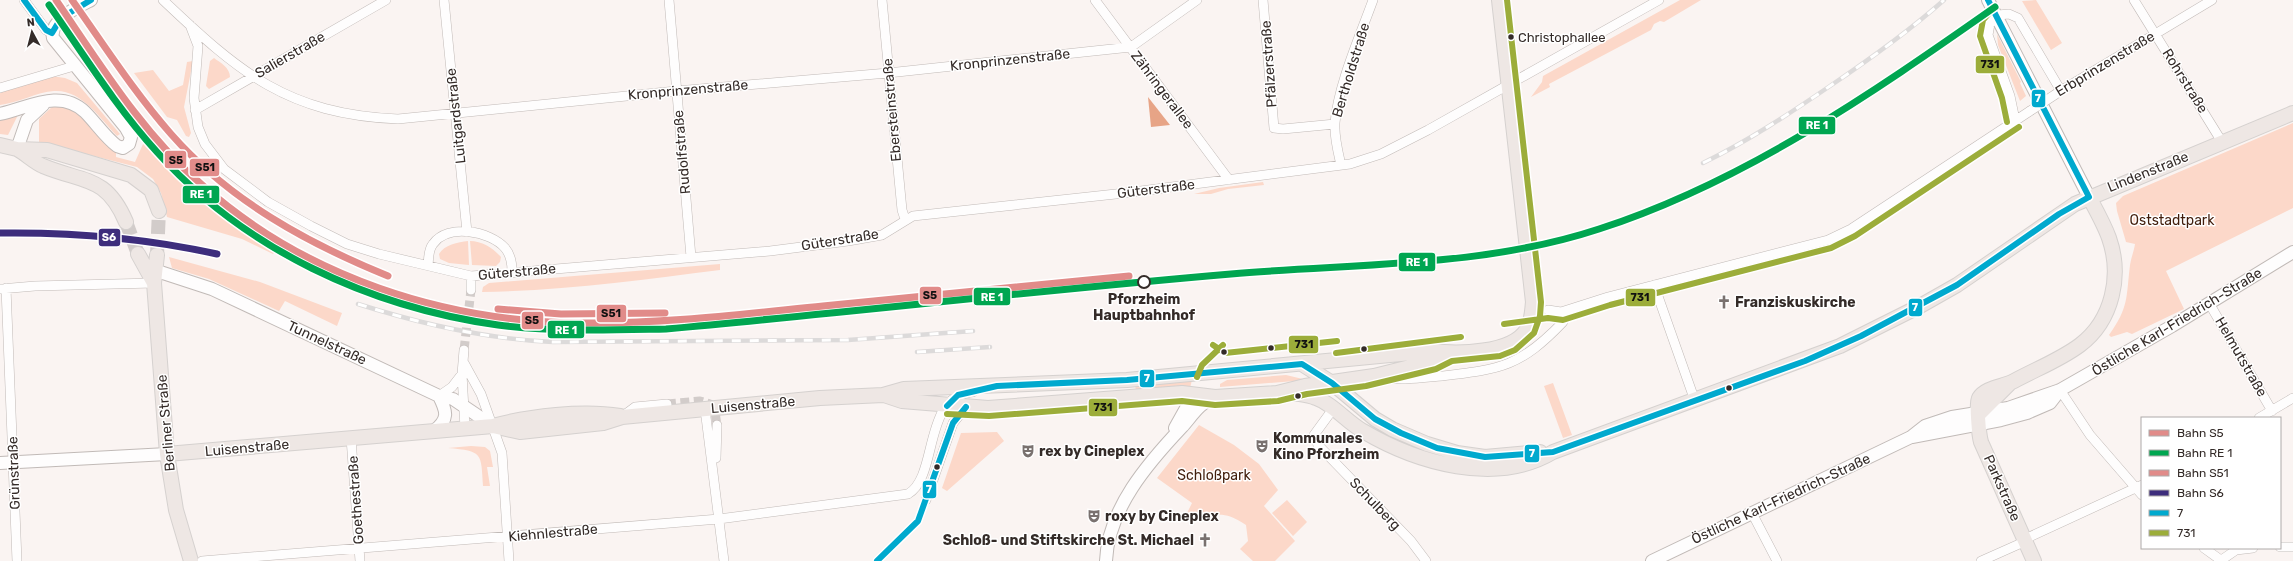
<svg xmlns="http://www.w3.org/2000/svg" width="2293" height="561" viewBox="0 0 2293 561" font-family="Rubik,sans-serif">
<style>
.green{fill:#fcd8c9}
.water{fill:#e7a486}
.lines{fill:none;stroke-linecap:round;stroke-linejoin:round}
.street-tunnel{stroke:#d2ccca;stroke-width:9;stroke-dasharray:9 4.5;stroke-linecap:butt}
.primary-tunnel{stroke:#d2ccca;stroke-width:14;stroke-dasharray:14 7;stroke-linecap:butt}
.street-casing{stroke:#c1bab7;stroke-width:10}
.secondary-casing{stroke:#c1bab7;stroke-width:14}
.primary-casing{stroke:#d5d1cf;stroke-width:16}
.street{stroke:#fefdfd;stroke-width:9}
.secondary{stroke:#fefdfd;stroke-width:12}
.primary{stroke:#eee7e4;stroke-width:14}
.rail-casing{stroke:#dcdada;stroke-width:4.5}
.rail{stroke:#fff;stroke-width:3;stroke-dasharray:9;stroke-linecap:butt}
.street-bridge-casing{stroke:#c1bab7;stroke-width:10;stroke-linecap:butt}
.street-bridge{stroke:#fefdfd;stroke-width:9}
.bus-1-casing{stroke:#fff;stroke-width:9}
.bus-2-casing{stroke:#fff;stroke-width:9}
.bus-1{stroke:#00a9ce;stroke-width:6}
.bus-2{stroke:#9cad3a;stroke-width:6}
.rail-1-casing{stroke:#fff;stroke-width:10}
.rail-2-casing{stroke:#fff;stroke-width:10}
.rail-3-casing{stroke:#fff;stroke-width:10}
.rail-4-casing{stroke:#fff;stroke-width:10}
.rail-1{stroke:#e18b89;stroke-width:7}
.rail-2{stroke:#00a651;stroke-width:7}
.rail-3{stroke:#e18b89;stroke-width:7}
.rail-4{stroke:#3d2d7c;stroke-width:7}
.bus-dot{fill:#342b28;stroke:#fff;stroke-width:1.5}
.stop-dot{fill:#fff;stroke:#342b28;stroke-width:2}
.labels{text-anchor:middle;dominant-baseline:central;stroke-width:3;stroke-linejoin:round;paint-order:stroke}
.bus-label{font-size:13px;fill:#342b28;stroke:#fff;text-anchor:start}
.street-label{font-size:14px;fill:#342b28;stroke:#fff}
.park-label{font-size:14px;fill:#421e0c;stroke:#fff}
.stop-label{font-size:14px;font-weight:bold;fill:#342b28;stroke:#fff}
.poi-label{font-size:14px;font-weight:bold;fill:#342b28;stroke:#fff;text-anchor:start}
.line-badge{stroke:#fff;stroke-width:1.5}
.badge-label{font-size:11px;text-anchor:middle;font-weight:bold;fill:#fff}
.pale-badge-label{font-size:11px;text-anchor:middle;font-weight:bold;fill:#111}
</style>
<rect width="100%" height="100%" fill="#faf4f2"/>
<path class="green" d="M1680 0H1701L1664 22 1660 21 1654 24 1651 30 1549 84 1550 87 1531 97 1542 82 1543 76Z
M2036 0 2062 43 2051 50 2022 1Z
M1997 34 2021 82 2020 83 2026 96 2020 101 1998 45Z
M214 58C221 63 230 68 230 77L209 89 206 86 210 61Z
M193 61 184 107 191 133 189 137 186 136 177 120 167 117 134 73 153 70 169 91 183 85 187 62Z
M51 76 65 78 77 83 120 134 117 136C100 118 81 89 54 91 37 92 18 103 0 105V92Z
M53 106 66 107 78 114 116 152V157L135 162 147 135 168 159 224 212 279 247 273 254 242 239 167 217 161 193 153 179 137 167 39 142V119Z
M19 113 8 135 0 134V117Z
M2293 123V208L2166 271 2184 309 2132 334 2127 332 2111 337 2109 335C2129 307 2126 298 2130 265 2131 258 2134 251 2135 244L2126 242 2117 211 2116 203 2123 196Z
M1263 182 1264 185 1228 189 1211 194H1194L1219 188Z
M468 241 469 265 449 263 440 259 439 254C444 245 458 242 468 241Z
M470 241C482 241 493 248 501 257L500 262 496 266 472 265Z
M169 257 260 282 342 313 337 326 285 301 279 311 209 279 172 268Z
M720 264V270C641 280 562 291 482 292L483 287 489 283Z
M1286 375 1307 380 1220 387V384L1227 380Z
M1192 380 1190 388 1136 391 1135 384Z
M1553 383 1572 435 1563 438 1544 386Z
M1199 425 1234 445 1259 464 1278 490 1264 506 1295 541 1275 561H1253L1240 549 1248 541 1246 525C1219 506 1214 520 1186 515L1192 503 1157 478Z
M997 432 1004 441 947 491 942 488 961 433Z
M471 446 485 447 490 451 493 467H487L490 486H483C481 453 483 451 448 448Z
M1287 500 1307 522 1293 536 1272 513Z"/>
<path class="water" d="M1148 97 1170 125 1151 127Z"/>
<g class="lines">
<path class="street-tunnel" d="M464 350 471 290
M667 404 700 401 710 404 715 412 717 425"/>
<path class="primary-tunnel" d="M126 222 138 254
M157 255 159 211"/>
<g class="street-casing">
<path id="street" d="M24 0 46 30 52 33
M163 0C240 73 287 114 398 119L676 91 888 73 1131 47 1197 0
M444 0 467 232
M669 0 691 257
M882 0 902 210 905 219
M1095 0 1229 180
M1263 0 1274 128 1283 129 1335 124
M2134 0 2222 142
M190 25 198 46 194 98 198 127 205 144 224 169 268 202 311 226 347 244 379 254 471 276 770 251 848 241 882 235 913 216 1125 193 1350 164 1381 154 1428 130 1659 0
M0 88 74 66
M2057 93 2212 0
M195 110 386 0
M2015 120 2010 96 1988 35 1990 24 1998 15 2009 14 2018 18 2061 91
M1341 165C1338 152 1334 137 1335 123 1338 85 1360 36 1373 0
M428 265C429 258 428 250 433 244 448 223 490 231 505 248 511 255 512 263 512 271
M471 276V290
M1654 285 1695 401
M6 288 17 561
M0 289 35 286 154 283
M2209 303 2272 411
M1548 310 1561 312 1608 297 1828 240 1851 229 2030 111
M464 350 462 374 465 428
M464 363 481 394 502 453 509 561
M1378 377C1400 381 1420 378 1442 376 1501 369 1520 367 1563 322L1561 312
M2060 390 2090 435 2142 495
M439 396 452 387 462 374
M705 409 724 561
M1333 409 1314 435 1318 445 1411 541 1426 561
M623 416 635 407 667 404
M2259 418 2293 398
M351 438 360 561
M716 458 717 425
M926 500 953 423 966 407
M1752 513 1777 561
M2025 539 2142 485
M2280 547H2293
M2204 548 2222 561
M202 561 719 519 908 494C939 476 922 395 973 392
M1981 561 2026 541
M2220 561 2236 550 2253 548"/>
</g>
<g class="secondary-casing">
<path id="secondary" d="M1988 0 2089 197
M0 114C28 108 60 88 85 112 96 123 105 137 117 146L123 148 129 144 131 137 126 128 53 38C49 20 78 7 91 0
M17 149 27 120 43 105
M157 271 212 289 439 396 453 399 493 426
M1175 428 1194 394
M434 431C449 419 447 412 439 396
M1912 437 2001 420 2027 413 2050 403 2060 390
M0 463 167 454
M1106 561C1108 509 1148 463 1182 427 1192 416 1199 403 1215 397
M1652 561 1911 437 1925 426 1952 417 2008 408 2060 390 2172 326 2293 252"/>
</g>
<g class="primary-casing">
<path id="primary" d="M0 145 17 149 47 150 131 175 151 190 159 211
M17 149C26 154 34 162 43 166 84 183 106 175 126 222
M138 254 154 283
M157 255 154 283 167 454 176 510 191 561
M1302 364 1332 383 1375 419 1392 429 1427 444 1457 453 1485 457 1540 452
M1277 393C1289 393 1304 393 1316 398 1333 404 1347 422 1363 431 1417 463 1496 486 1553 452L1840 346 1920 306 1957 285 2075 204 2293 113
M884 395 902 401 988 408 1182 393 1215 397 1277 393 1305 386 1374 376 1434 361 1447 355
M1980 413 2009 384
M493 426 520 432 603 423 622 417 820 398 883 395 904 389 1127 380 1432 351C1457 354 1512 354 1527 329 1532 321 1532 311 1533 302L1499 0
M167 454 493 426C529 416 583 410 620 416
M2034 561 1981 442C1979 435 1976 403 1979 398 1986 387 2003 387 2014 381 2036 369 2060 360 2080 345 2113 320 2122 275 2109 238 2104 224 2096 210 2089 197"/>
</g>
<use href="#street" class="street"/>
<use href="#secondary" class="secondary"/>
<use href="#primary" class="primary"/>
<g class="rail-casing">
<path id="rail" d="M1703 163C1748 141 1789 114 1830 86 1870 59 1908 32 1944 0
M358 304C421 324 486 339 553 342L848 340 973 331
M917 352 990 347"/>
</g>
<use href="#rail" class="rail"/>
<g class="street-bridge-casing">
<path id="street-bridge" d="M2030 111 2056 94"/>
</g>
<use href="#street-bridge" class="street-bridge"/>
<g class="bus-1-casing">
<path id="bus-1" d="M24 0 46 30 52 33
M1988 0 2089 197
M52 33 61 18 91 0
M947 406 958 395 997 386 1127 380 1302 364 1332 383 1375 419 1401 433 1437 448 1485 457 1553 452 1805 361 1861 336 1957 285 2059 214 2089 197
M877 561 918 521 953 423 966 407"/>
</g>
<g class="bus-2-casing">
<path id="bus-2" d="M1992 10 1983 20 1980 36 2002 98 2007 122
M1504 324 1548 318 1563 320 1610 305 1831 248 1855 236 2019 127
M1213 345 1225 353 1337 341
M1336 353 1461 337
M1197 377 1202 365 1223 345
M947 414 989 416 1182 401 1215 405 1278 401 1307 394 1366 386 1436 369 1452 361 1500 356 1515 350 1534 333 1540 316 1541 302 1507 0"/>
</g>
<use href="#bus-1" class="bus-1"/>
<use href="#bus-2" class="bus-2"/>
<g class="rail-1-casing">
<path id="rail-1" d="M56 0C100 64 142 133 201 184 305 277 444 322 583 323 663 324 743 314 823 306 925 296 1027 286 1129 276"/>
</g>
<g class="rail-2-casing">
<path id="rail-2" d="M49 5C84 55 116 107 157 152 245 250 370 307 498 325 554 332 610 330 666 329 854 312 1042 290 1231 274 1354 263 1481 268 1599 229 1744 182 1871 94 1995 7"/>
</g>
<g class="rail-3-casing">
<path id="rail-3" d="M72 0C104 45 134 92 171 134 230 201 307 243 388 276
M498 309 561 314 665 313"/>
</g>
<g class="rail-4-casing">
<path id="rail-4" d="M0 233C74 232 145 238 217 254"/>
</g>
<use href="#rail-1" class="rail-1"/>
<use href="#rail-2" class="rail-2"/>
<use href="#rail-3" class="rail-3"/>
<use href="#rail-4" class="rail-4"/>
</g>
<defs>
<g id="church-bare" transform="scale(1.08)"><path d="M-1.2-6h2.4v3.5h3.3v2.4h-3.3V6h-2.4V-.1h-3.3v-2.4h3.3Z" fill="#79716f" stroke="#fff" stroke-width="2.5" paint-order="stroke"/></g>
<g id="theatre-bare" transform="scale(1.08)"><path d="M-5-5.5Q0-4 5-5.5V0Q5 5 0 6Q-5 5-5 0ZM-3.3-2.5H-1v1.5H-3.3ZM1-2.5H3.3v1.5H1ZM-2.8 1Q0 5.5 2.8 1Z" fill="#79716f" stroke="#fff" stroke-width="2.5" paint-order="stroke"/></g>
</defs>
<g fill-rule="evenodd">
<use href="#church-bare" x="1724" y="302"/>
<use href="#theatre-bare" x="1262" y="446"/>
<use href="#theatre-bare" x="1028" y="451"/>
<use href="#theatre-bare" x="1094" y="516"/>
<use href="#church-bare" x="1205" y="540"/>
</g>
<g class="bus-dot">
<circle cx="1511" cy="37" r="3.5"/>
<circle cx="1271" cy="348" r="3.5"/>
<circle cx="1364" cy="349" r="3.5"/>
<circle cx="1224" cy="352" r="3.5"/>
<circle cx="1729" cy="388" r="3.5"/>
<circle cx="1298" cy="396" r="3.5"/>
<circle cx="937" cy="467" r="3.5"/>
</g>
<circle class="stop-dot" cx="1144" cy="282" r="6"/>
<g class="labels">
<g class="bus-label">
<text x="1518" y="37">Christophallee</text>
</g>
<g class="street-label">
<text transform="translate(290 55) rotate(-30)">Salierstraße</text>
<text transform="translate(1010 60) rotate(-6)">Kronprinzenstraße</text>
<text transform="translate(1269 64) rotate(-94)">Pfälzerstraße</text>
<text transform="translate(2105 64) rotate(-31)">Erbprinzenstraße</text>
<text transform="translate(1351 70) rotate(-73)">Bertholdstraße</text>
<text transform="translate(2185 81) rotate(58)">Rohrstraße</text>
<text transform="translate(688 90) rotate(-5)">Kronprinzenstraße</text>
<text transform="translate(1162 90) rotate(53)">Zähringerallee</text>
<text transform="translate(892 110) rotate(-95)">Ebersteinstraße</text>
<text transform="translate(456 116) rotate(-96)">Luitgardstraße</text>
<text transform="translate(682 152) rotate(-95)">Rudolfstraße</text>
<text transform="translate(2148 172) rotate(-22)">Lindenstraße</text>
<text transform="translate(1156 189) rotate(-7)">Güterstraße</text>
<text transform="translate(840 240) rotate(-9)">Güterstraße</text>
<text transform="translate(517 272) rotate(-5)">Güterstraße</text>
<text transform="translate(2177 322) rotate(-31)">Östliche Karl-Friedrich-Straße</text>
<text transform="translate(327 343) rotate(25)">Tunnelstraße</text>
<text transform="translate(2241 357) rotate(60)">Helmutstraße</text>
<text transform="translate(753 405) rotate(-5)">Luisenstraße</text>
<text transform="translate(166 423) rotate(-95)">Berliner Straße</text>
<text transform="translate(247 448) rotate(-5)">Luisenstraße</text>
<text transform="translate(14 473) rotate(-92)">Grünstraße</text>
<text transform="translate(2002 488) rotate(66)">Parkstraße</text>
<text transform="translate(1781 499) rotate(-25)">Östliche Karl-Friedrich-Straße</text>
<text transform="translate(356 500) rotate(-94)">Goethestraße</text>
<text transform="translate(1375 504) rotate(46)">Schulberg</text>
<text transform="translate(553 533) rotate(-5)">Kiehnlestraße</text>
</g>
<g class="park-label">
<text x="2172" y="220">Oststadtpark</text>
<text x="1214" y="475">Schloßpark</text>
</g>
<g class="stop-label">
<text x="1144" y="299">Pforzheim<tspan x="1144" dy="16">Hauptbahnhof</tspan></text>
</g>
<g class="poi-label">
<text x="1735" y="302">Franziskuskirche</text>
<text x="1273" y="438">Kommunales<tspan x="1273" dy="16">Kino Pforzheim</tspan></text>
<text x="1039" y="451">rex by Cineplex</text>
<text x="1105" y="516">roxy by Cineplex</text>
<text x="1194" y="540" text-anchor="end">Schloß- und Stiftskirche St. Michael</text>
</g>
</g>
<g class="line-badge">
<rect x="1975" y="55" width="30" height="19" rx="4" fill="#9cad3a"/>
<rect x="2031" y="89" width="15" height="19" rx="4" fill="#00a9ce"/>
<rect x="1798" y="116" width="38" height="19" rx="4" fill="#00a651"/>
<rect x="164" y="150" width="23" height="19" rx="4" fill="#e18b89"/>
<rect x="189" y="158" width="31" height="19" rx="4" fill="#e18b89"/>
<rect x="182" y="185" width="38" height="19" rx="4" fill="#00a651"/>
<rect x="98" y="228" width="23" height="19" rx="4" fill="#3d2d7c"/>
<rect x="1398" y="252" width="38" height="20" rx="4" fill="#00a651"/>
<rect x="919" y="286" width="23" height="19" rx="4" fill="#e18b89"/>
<rect x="973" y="287" width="38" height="19" rx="4" fill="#00a651"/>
<rect x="1625" y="288" width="31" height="19" rx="4" fill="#9cad3a"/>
<rect x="1908" y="298" width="15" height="19" rx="4" fill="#00a9ce"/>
<rect x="596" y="304" width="31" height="19" rx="4" fill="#e18b89"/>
<rect x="521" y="311" width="23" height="19" rx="4" fill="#e18b89"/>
<rect x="547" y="320" width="38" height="19" rx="4" fill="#00a651"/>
<rect x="1288" y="335" width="31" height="19" rx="4" fill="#9cad3a"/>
<rect x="1139" y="369" width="16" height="19" rx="4" fill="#00a9ce"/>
<rect x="1088" y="398" width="30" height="19" rx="4" fill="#9cad3a"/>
<rect x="1524" y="444" width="16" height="19" rx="4" fill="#00a9ce"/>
<rect x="922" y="480" width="15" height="19" rx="4" fill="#00a9ce"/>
</g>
<g class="badge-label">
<text x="2038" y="102">7</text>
<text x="1817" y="129">RE 1</text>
<text x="201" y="198">RE 1</text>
<text x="109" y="241">S6</text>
<text x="1417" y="266">RE 1</text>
<text x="992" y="301">RE 1</text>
<text x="1915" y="311">7</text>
<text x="566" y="334">RE 1</text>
<text x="1147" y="382">7</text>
<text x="1532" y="457">7</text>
<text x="929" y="493">7</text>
</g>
<g class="pale-badge-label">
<text x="1990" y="68">731</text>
<text x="176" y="164">S5</text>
<text x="205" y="171">S51</text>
<text x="930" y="299">S5</text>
<text x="1640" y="301">731</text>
<text x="611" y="317">S51</text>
<text x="532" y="324">S5</text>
<text x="1304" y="348">731</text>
<text x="1103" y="411">731</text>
</g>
<rect x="2141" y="417" width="140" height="132" fill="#ffffff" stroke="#aeaaa9"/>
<rect x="2149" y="430" width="20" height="6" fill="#e18b89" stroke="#aeaaa9"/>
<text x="2177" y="437" font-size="12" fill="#342b28">Bahn S5</text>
<rect x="2149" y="450" width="20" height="6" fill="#00a651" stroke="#aeaaa9"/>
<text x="2177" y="457" font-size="12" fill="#342b28">Bahn RE 1</text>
<rect x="2149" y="470" width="20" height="6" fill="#e18b89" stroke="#aeaaa9"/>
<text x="2177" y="477" font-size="12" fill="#342b28">Bahn S51</text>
<rect x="2149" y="490" width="20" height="6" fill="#3d2d7c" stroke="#aeaaa9"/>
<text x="2177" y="497" font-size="12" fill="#342b28">Bahn S6</text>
<rect x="2149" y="510" width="20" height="6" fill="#00a9ce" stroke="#aeaaa9"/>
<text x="2177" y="517" font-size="12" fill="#342b28">7</text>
<rect x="2149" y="530" width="20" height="6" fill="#9cad3a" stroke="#aeaaa9"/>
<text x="2177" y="537" font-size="12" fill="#342b28">731</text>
<g transform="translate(32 32) rotate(353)" stroke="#ffffff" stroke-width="3" paint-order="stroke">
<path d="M0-3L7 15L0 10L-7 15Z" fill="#342b28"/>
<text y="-6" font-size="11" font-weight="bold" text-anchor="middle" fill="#342b28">N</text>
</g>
</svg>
